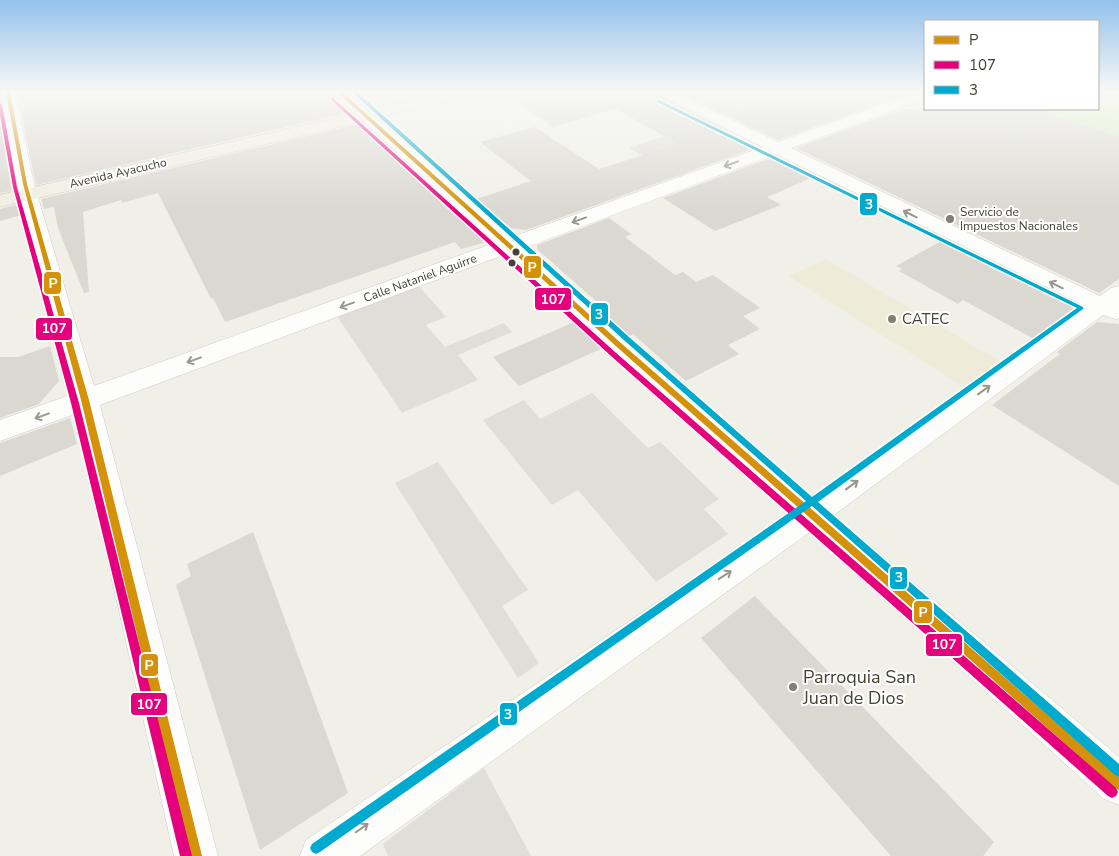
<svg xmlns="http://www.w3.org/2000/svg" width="1119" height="856" viewBox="0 0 1119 856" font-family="'Nunito Sans',sans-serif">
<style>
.education{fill:#efebd9}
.green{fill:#dbeec5}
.parking{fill:#dfded8}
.building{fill:#dad8d1}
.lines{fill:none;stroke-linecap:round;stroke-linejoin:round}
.minor-casing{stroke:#ceccc6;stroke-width:1}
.major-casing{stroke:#d4cdb4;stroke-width:1}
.minor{fill:#fdfdfc;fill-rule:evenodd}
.major{fill:#f1eee3;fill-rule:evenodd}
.bus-1-casing{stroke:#fff;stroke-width:3}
.bus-2-casing{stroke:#fff;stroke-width:3}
.bus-3-casing{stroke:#fff;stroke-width:3}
.bus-1{fill:#d4920a;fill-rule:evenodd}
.bus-2{fill:#e5007d;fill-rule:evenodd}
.bus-3{fill:#00a9ce;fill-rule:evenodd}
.oneway{stroke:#99968e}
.poi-dot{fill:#827e73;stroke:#fff;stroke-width:2}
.bus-dot{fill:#474134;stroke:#fff;stroke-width:2}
.labels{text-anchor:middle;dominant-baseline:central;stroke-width:4;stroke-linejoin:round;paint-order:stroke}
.far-street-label{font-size:12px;fill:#474134;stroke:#fff}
.far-poi-label{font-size:12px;fill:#474134;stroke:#fff;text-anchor:start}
.poi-label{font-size:15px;fill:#474134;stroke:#fff;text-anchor:start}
.near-poi-label{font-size:18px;fill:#474134;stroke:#fff;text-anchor:start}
.line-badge{stroke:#fff;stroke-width:2}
.badge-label{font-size:14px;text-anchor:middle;font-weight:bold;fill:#fff}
</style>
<rect width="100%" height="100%" fill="#f0efe8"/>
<path class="education" d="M705 92H827L868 109 785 138 767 137 693 101 703 98Z
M826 259 1001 362 964 387 789 276Z"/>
<path class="green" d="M1098 92H1119V137L1036 109H1098Z"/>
<path class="parking" d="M665 136 710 162 693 168 680 176 629 148Z
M419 286 446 317 426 325 445 347 504 323 512 332 458 355 478 380 402 413 337 316Z
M592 393 648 448 660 442 719 499 704 509 728 534 656 582 578 490 552 505 483 420 524 400 540 419Z
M438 462 528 590 502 606 539 663 518 678 395 483Z
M484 768 531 856H388L383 844Z"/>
<path class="building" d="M17 92H330L351 112 36 185Z
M502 92H653L758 147 526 230 503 227 473 200 531 181 480 142 535 127 599 169 678 144 616 109 553 127Z
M679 92H705L741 110 794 92H900V96L778 140Z
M0 98 15 190 0 193Z
M904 109H1036L1119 137V279L1099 293 796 148Z
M363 123 487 239 486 242 461 249 455 242 225 322 213 298 211 299 158 193 122 203 121 200 83 212 89 292 84 293 58 228 54 207 44 209 41 199Z
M776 156 816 176 767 197 781 205 715 231 663 198Z
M19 204 22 215 0 221V209Z
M609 218 631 234 625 237 675 275 683 272 696 282 713 275 760 308 743 316 760 329 728 345 739 354 686 381 633 334 628 337 599 311 605 309 538 250 537 245Z
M945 239 1081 306 1034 339 963 300 958 304 899 271 902 269 896 266Z
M577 321 605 347 519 386 493 357Z
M1097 322 1119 324V486L992 405 1060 354 1057 352Z
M50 346 59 381 39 404 0 418V357H18Z
M70 418 77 444 0 476V443Z
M253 532 348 793 260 850 176 585 191 576 187 564Z
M755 596 994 842 983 856H891L701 638Z"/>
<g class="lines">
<g class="minor-casing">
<path id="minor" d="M1 92H15L34 184 94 386 494 243 332 92H348L512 237 763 147 655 92H674L778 142 916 92H925V99L791 148 1100 296 1111 288 1119 286V318L1115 319 1103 315 834 515 1119 757V805L1104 799 810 532 360 856H300L306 840 789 513 506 254 100 405 218 856H174L75 414 0 441V420L70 395 16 184ZM776 154 1085 306 813 497 629 340 524 248Z"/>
</g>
<g class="major-casing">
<path id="major" d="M449 92H477L470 96 0 207V195Z"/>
</g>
<use href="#minor" class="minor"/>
<use href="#major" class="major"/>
<g class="bus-1-casing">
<path id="bus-1" d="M6 92H10L27 184 89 400 202 856H190L81 400 23 184Z
M342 92 622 344 1119 777V790L1115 788 618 348 337 92Z"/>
</g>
<g class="bus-2-casing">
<path id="bus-2" d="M331 98H333L615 352 1116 788 1118 792 1116 796 1112 798 1108 796 611 356 331 100Z
M0 103 2 104 17 187 79 403 192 856H180L71 403 13 187 0 115Z"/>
</g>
<g class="bus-3-casing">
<path id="bus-3" d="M357 92 629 337 812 497 1077 308 657 102V100H659L1083 307V309L818 502 1119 764V777L1115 775 812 506 320 852 316 854 312 852 310 848 312 844 806 501 625 341 352 92Z"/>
</g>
<use href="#bus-1" class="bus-1"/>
<use href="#bus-2" class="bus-2"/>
<use href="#bus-3" class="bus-3"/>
</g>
<defs><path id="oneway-shaft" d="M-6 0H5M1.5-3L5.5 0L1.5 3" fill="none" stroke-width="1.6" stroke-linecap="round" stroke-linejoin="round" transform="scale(1.25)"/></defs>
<g class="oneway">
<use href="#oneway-shaft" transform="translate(731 164) rotate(160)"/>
<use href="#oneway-shaft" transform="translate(910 214) rotate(-154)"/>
<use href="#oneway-shaft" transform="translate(579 220) rotate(160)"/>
<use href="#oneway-shaft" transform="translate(1056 285) rotate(-154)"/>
<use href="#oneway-shaft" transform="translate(347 305) rotate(160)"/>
<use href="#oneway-shaft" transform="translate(194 360) rotate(160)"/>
<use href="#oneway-shaft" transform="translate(984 390) rotate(-36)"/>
<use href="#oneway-shaft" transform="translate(42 416) rotate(160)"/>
<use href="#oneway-shaft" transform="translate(852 485) rotate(-36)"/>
<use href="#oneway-shaft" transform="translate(725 575) rotate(-33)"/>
<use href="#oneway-shaft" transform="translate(362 828) rotate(-35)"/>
</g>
<linearGradient id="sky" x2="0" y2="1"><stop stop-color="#93c2ec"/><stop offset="0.43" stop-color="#f8f8f5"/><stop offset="1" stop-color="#f8f8f5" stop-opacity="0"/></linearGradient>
<rect width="1119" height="212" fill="url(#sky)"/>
<g class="poi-dot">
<circle cx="950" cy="219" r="5"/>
<circle cx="892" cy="319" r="5"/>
<circle cx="793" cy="687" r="5"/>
</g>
<g class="bus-dot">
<circle cx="516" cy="252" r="4.5"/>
<circle cx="512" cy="263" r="4.5"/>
</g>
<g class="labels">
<g class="far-street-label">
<text transform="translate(118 173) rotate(-13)">Avenida Ayacucho</text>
<text transform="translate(420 278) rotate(-20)">Calle Nataniel Aguirre</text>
</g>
<g class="far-poi-label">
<text x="960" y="212">Servicio de<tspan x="960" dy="14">Impuestos Nacionales</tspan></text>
</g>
<g class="poi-label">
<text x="902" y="319">CATEC</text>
</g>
<g class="near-poi-label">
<text x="803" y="677">Parroquia San<tspan x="803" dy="21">Juan de Dios</tspan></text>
</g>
</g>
<g class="line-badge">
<rect x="859" y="192" width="19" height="24" rx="5" fill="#00a9ce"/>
<rect x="523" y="255" width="19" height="24" rx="5" fill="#d4920a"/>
<rect x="43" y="271" width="19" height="24" rx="5" fill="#d4920a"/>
<rect x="534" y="287" width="38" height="24" rx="5" fill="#e5007d"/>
<rect x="590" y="302" width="19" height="24" rx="5" fill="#00a9ce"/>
<rect x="35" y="317" width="38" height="24" rx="5" fill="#e5007d"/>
<rect x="889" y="566" width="19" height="24" rx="5" fill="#00a9ce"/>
<rect x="913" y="600" width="20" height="24" rx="5" fill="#d4920a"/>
<rect x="925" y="633" width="38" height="24" rx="5" fill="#e5007d"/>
<rect x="140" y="653" width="19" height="24" rx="5" fill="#d4920a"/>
<rect x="130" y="692" width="38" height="24" rx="5" fill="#e5007d"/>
<rect x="499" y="702" width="19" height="24" rx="5" fill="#00a9ce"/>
</g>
<g class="badge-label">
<text x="869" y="209">3</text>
<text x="532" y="272">P</text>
<text x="53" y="288">P</text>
<text x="553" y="304">107</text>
<text x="599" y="319">3</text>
<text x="54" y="333">107</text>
<text x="899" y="582">3</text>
<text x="923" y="617">P</text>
<text x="944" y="649">107</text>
<text x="149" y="670">P</text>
<text x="149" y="709">107</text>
<text x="508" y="719">3</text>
</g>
<rect x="924" y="20" width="175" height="90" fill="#ffffff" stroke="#b5b3ae"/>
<rect x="934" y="36" width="25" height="8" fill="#d4920a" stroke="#b5b3ae"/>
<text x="969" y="45" font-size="15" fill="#474134">P</text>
<rect x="934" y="61" width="25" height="8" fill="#e5007d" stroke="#b5b3ae"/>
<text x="969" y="70" font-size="15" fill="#474134">107</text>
<rect x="934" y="86" width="25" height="8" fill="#00a9ce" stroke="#b5b3ae"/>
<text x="969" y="95" font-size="15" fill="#474134">3</text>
</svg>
